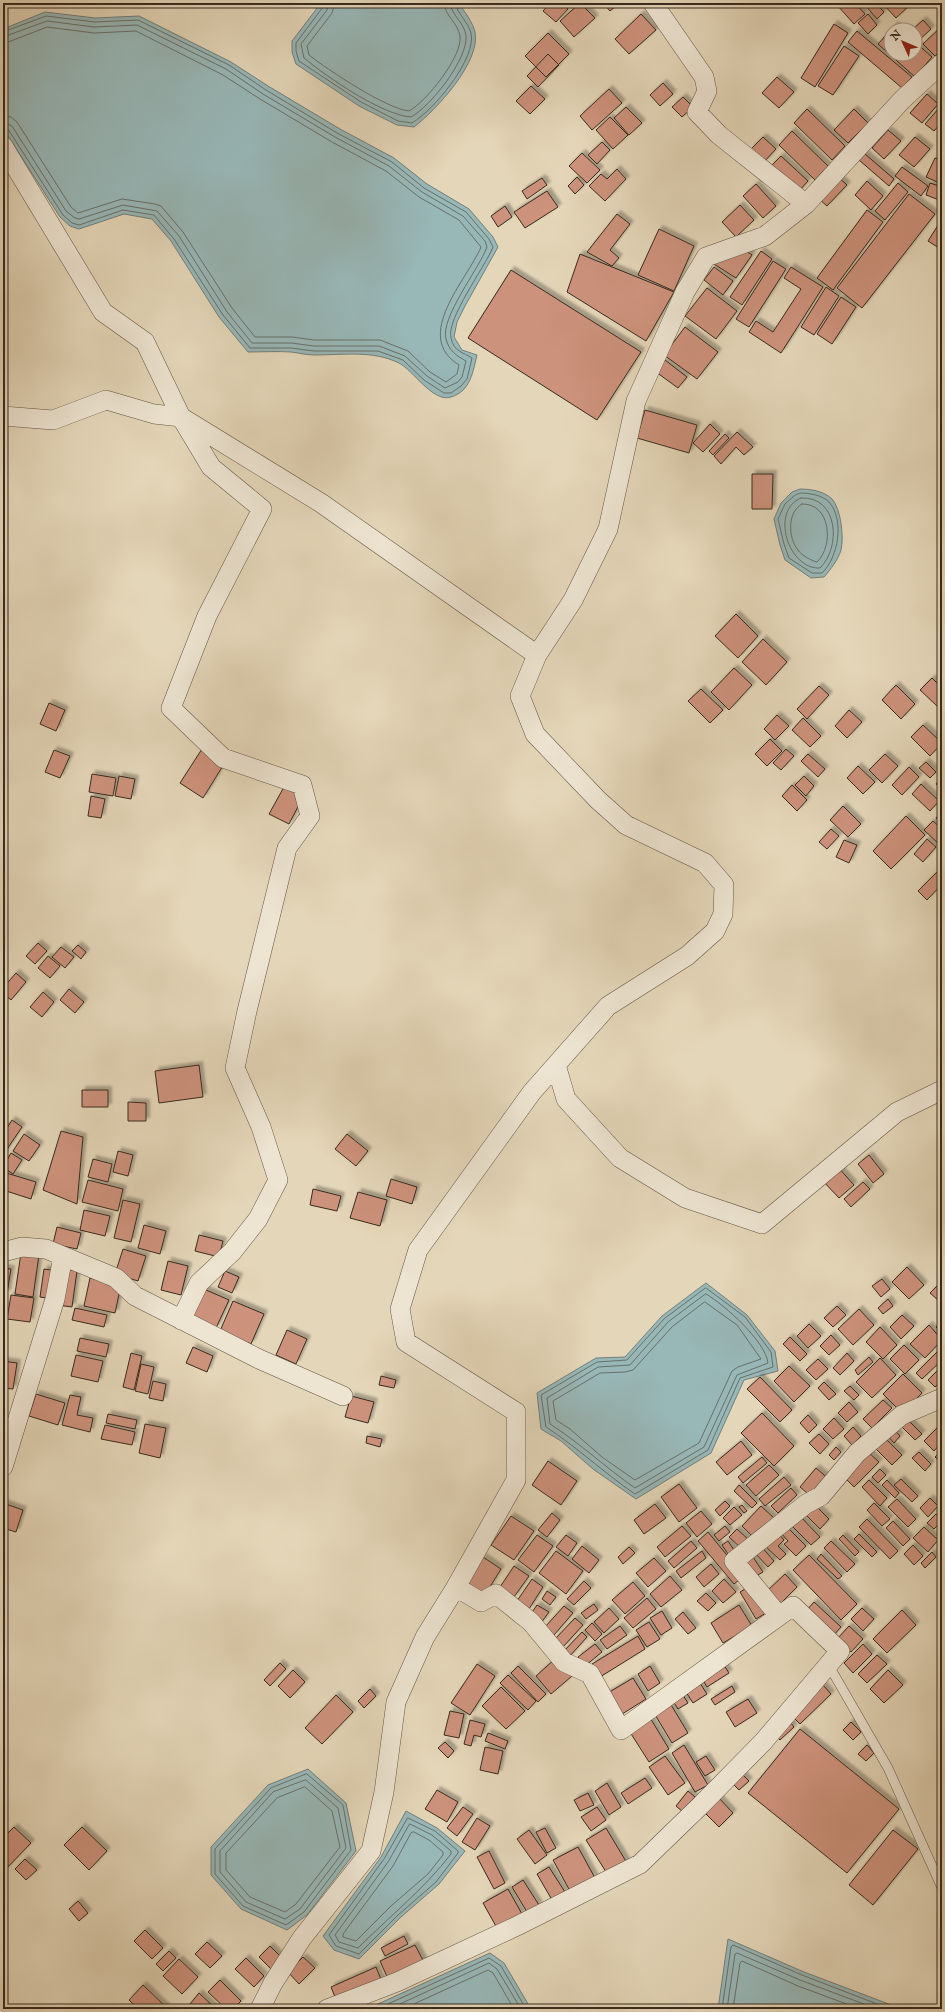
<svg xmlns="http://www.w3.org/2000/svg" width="945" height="2012" viewBox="0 0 945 2012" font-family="'IM FELL English',serif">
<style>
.water{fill:#98b7b7;stroke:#727f7a}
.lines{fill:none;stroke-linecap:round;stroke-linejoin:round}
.shore{stroke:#68706a;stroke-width:1}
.building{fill:#cd927b;stroke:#382a1e;filter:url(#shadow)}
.lane-casing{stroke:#635544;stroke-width:10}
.street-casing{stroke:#635544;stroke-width:20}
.lane{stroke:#ede4d1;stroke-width:9}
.street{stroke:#ede4d1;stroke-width:19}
</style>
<defs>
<filter id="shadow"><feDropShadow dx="3.5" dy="-3.5" stdDeviation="1" flood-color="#0004"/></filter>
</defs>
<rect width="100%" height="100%" fill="#e4d6b8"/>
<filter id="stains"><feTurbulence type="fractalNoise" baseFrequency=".005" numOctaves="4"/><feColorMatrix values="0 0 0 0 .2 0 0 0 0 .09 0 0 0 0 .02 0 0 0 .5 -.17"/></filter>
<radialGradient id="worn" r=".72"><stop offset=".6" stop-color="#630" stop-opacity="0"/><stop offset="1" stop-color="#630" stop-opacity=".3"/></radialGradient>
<path class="water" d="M321 3H458C465 12 472 21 475 32 481 62 436 110 414 127L397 125 359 106 296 64 292 52V41Z
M45 12 95 18 139 16 231 62 268 86 340 129 394 158 427 184 469 209 493 237 498 247 465 306 457 322 454 337 462 350 477 355C473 371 471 391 451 397 433 403 413 370 399 363 372 350 344 355 315 355 307 355 299 353 291 352 277 351 262 352 248 352L219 317 171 241 152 219 124 214 79 229 70 226 60 217 3 128V29Z
M800 489C810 489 824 491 832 499 841 509 844 537 841 550 838 560 831 569 824 577L811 578 785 560 780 545 774 519 781 503 792 492Z
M706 1283 747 1315 775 1351 778 1371 744 1380 711 1453 636 1499 593 1469 561 1441 541 1429 537 1393 596 1358 625 1357 662 1316Z
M308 1769 346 1803 356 1851 307 1915 287 1930 241 1909 211 1875V1847L268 1785Z
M406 1811 437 1828 465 1851 439 1884 401 1917 359 1959 334 1950 323 1936 381 1857Z
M728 1939 804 1972 894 2006 893 2009H718Z
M490 1953 504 1963 531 2009H367Z"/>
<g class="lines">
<path class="shore" d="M324 3 323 7 296 43V51L299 61 361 102 398 121 412 123C434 110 477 58 471 33 468 22 457 13 455 3
M329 3 327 10 301 44 304 58C327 77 382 115 411 117 431 106 468 59 466 36 465 23 451 15 450 3
M335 3 332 13 307 46 309 55C328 70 387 109 409 111 426 102 463 56 460 36 458 23 445 16 444 3
M3 32 46 16 95 22 138 20 229 65 266 90 337 133 392 162 424 188 466 212 489 239 493 247C485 267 446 319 451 338 454 352 463 352 472 358L467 379 461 386 451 393H444L424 380 403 360 378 351H314L291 348H250L223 315 174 239 154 215 123 210 79 225 72 223 63 215 8 129 3 127
M3 37 47 21 94 27 137 25 226 69 263 94 335 137 389 166 422 192 463 216 485 241 487 247C479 269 440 318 446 339 449 351 457 356 466 361L462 377 458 382 445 388 427 376 405 356 379 346H314L291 343H252L227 312 179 236 157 211 123 205 79 219 75 218 66 211 12 126 3 122
M3 44 47 27 94 33 136 31 223 75 260 99 332 142 386 171 419 197 459 220 481 247C467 280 412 336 459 365L457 374 446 382 430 372 408 351 380 340H314L292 337H255L232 308 183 232 161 206 155 204 122 199 78 213 71 207 17 122 11 117 3 116
M800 493C809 493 822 495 829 502 845 520 838 558 822 573H812L789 558 784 544 778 519 785 504 794 496Z
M801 498C839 496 841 548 820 568 789 570 769 511 801 498Z
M802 504C831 503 834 546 817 562 812 561 801 555 798 550 788 538 787 512 802 504Z
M706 1288 745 1317 771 1352 773 1367 740 1378 708 1450 635 1494C604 1473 577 1447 546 1427L541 1395 597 1362 627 1360 664 1319Z
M706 1294C725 1305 766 1342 768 1363L737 1375 704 1447 635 1488C606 1468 580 1443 550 1424L547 1398 598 1367 630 1365 668 1322Z
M705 1302 737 1325 761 1359 738 1367 732 1371 699 1443 635 1480 602 1457 570 1429 556 1420 553 1401 600 1373 625 1372 633 1370 672 1327Z
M307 1774 343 1805 351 1850 304 1912 286 1925 243 1906 215 1874V1849L271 1788Z
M306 1780 338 1808 346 1848 300 1909 285 1919 246 1902 220 1872V1851L273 1792Z
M305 1787 332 1811 340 1847 296 1904 285 1912 250 1897 226 1870V1853L277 1798Z
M408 1818 435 1831 458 1851V1853L436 1882 398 1915 359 1954 336 1946 329 1935 384 1859Z
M410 1824 432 1835 451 1851V1854C424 1889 389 1917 358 1948L339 1942 335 1935 388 1862Z
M414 1832 429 1840 443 1852V1855L428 1874 391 1906 356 1941 343 1937V1934L393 1866 411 1833Z
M377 2009 489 1958 501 1966 526 2009
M389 2009 489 1963 497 1969 521 2009
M403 2009 488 1970 493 1973 514 2009
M722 2009 731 1947 733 1945 802 1975 890 2009
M727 2009 735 1954 737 1953 800 1980 877 2009
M733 2009 740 1963 742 1961 798 1986 860 2009"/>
</g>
<path class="building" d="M550 3H562L568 9 556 22 543 11Z
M580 3 595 18 574 37 560 21Z
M603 3H620L610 11Z
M839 3H855L865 14 854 24 837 5Z
M867 3H875L884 12 877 19 865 5Z
M885 3H908L910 5 896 18 883 4Z
M641 14 656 30 629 54 615 39Z
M868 14 877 25 868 34 858 23Z
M923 20 931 29 918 41 915 37V30H912Z
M834 24 848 33 815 87 801 78Z
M895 25 901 30H891V54H915V42L932 57 915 77 878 44Z
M942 26V49L935 56 923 44Z
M857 31 912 77 902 88 848 42Z
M548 33 569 54 546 77 525 56Z
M844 46 859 56 833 95 818 86Z
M548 54 559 65 538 87 527 76Z
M777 77 794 92 779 108 762 93Z
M663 83 673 94 660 106 650 95Z
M531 86 545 99 530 114 516 101Z
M942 88V99L937 94Z
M609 89 622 103 592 130 580 116Z
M927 94 938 104 922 123 910 113Z
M683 97 693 107 682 117 672 107Z
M626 107 642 123 629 135 614 118Z
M940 107 942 108V122L934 131 925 124Z
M807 109 845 146 832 160 794 123Z
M854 109 868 123 848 143 834 130Z
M610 117 628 135 613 149 596 130Z
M888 130 901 141 884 159 872 148Z
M792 131 828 166 815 180 779 145Z
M763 137 776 149 764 162 751 149Z
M915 137 930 149 914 167 899 155Z
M602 142 610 150 597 164 588 155Z
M582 153 600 170 587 183 569 166Z
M865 154 894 179 889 186 859 160Z
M781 156 808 181 798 192 771 166Z
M935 158 942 161V184L926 177Z
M902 167 928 186 921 196 895 176Z
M617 169 626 179 605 201 589 186 601 174 607 179Z
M837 176 847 185 827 206 818 198Z
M577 177 584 185 575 194 568 186Z
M542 178 547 185 527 199 522 191Z
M867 181 883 196 871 210 855 195Z
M898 183 908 192 885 220 875 211Z
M930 183 942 187V201L926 195Z
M756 184 776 206 763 218 743 196Z
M547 191 558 207 525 228 514 212Z
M909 194 935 214 862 308 837 288Z
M740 205 754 220 736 237 722 222Z
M505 206 512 217 498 227 491 216Z
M867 210 883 222 833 290 817 278Z
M617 214 630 224 610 250 619 258 612 266 587 252Z
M942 219V250L928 241Z
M659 229 694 246 674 291 638 275Z
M738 246 752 255 736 278 714 264 721 254 729 259Z
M761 251 772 259 742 305 730 297Z
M580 254 674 292 646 341 567 292Z
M773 261 786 269 749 327 736 319Z
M714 267 733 281 723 295 704 280Z
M791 267 823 287 781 353 749 332 756 321 773 332 801 289 784 278Z
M511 270 641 352 597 420 468 338Z
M826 287 839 296 814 335 801 327Z
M707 288 737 311 716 339 685 316Z
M841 297 856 307 832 344 817 334Z
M685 327 718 352 697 379 664 355Z
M665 360 687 377 678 388 656 372Z
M645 410 697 425 689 453 637 438Z
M710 424 720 434 703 452 693 443Z
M737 432 753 447 744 455 736 447 721 464 714 456Z
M725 434 729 438 713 455 709 451Z
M752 474H773L772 509H752Z
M736 614 758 636 738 658 715 636Z
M763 639 787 662 766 685 742 662Z
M734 668 752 685 729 710 711 692Z
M932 678 942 688V701L937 706 920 690Z
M896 685 915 704 901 719 882 700Z
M819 686 829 695 807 719 797 709Z
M701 689 723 710 710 723 688 701Z
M49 703 65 710 56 731 40 724Z
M849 710 862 722 847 738 835 726Z
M777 715 789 726 775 740 764 729Z
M803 718 821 736 810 747 792 730Z
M923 725 942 743 930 756 911 737Z
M770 739 782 751 767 766 755 754Z
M202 749 224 764 203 798 180 783Z
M786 749 794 756 781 770 773 763Z
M54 750 70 756 60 778 45 772Z
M808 754 825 769 818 777 801 761Z
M885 754 898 766 882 783 869 770Z
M926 762 936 772 930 778 919 768Z
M858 766 875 782 863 794 847 778Z
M909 767 919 777 902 795 892 785Z
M92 774 116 778 113 796 89 792Z
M119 776 135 779 131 799 115 796Z
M804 776 814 786 806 796 795 785Z
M942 777V790L936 784Z
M921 784 939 801 930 811 912 794Z
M792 785 807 800 797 811 782 796Z
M284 787 303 797 289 824 269 814Z
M91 796 105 799 101 818 88 816Z
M843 806 861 824 848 837 830 820Z
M942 811V823L936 818Z
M906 816 925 835 891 869 873 851Z
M933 821 942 829V847L924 830Z
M831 829 839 836 827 849 819 842Z
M927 839 936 847 923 862 914 854Z
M844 840 857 845 849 863 836 857Z
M942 867V884L927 900 918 891Z
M38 943 47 951 35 964 26 956Z
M78 945 86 952 81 959 72 951Z
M61 947 74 957 65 968 52 957Z
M48 956 60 966 50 978 38 968Z
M16 973 26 982 11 1000 3 993V988Z
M69 989 84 1002 75 1013 60 1000Z
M43 992 54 1002 42 1017 30 1007Z
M199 1065 203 1097 159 1103 155 1071Z
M82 1090H108V1107H82Z
M128 1102 146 1103V1121H128Z
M12 1120 22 1127 3 1155V1125L7 1128Z
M61 1131 83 1137 77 1204 43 1190Z
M24 1134 40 1145 29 1161 13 1151Z
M347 1134 368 1151 356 1166 335 1149Z
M118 1151 133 1155 128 1176 113 1172Z
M11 1153 22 1160 13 1174 3 1167Z
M869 1155 884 1174 873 1183 858 1164Z
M93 1159 112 1164 108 1182 88 1177Z
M837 1166 854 1185 839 1198 822 1180Z
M3 1172 36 1182 31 1199 3 1190Z
M391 1179 417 1187 412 1204 386 1196Z
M88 1180 123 1189 118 1211 82 1202Z
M863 1182 870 1189 851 1207 844 1199Z
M313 1189 341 1196 337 1211 310 1205Z
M358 1192 387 1200 380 1226 350 1218Z
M123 1200 140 1204 131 1242 114 1238Z
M84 1210 110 1216 105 1236 80 1230Z
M144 1225 166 1231 160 1254 138 1248Z
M57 1227 81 1233 77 1249 53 1244Z
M199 1235 223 1241 219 1257 195 1251Z
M123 1249 146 1256 138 1281 115 1274Z
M21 1253 39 1255 33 1297 15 1294Z
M168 1261 188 1266 181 1295 161 1290Z
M907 1267 924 1285 909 1299 892 1282Z
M3 1268 11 1269 7 1293H3Z
M63 1268 77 1271 72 1307 57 1305Z
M44 1269 57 1271 53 1299 40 1297Z
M225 1271 239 1277 232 1293 218 1287Z
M90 1278 121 1285 115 1313 84 1306Z
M882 1279 890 1289 881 1297 872 1286Z
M937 1286 942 1291V1298L939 1301 930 1293Z
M204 1289 229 1300 216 1328 191 1317Z
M11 1295 34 1298 30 1322 7 1319Z
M888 1299 893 1306 883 1314 878 1308Z
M233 1301 264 1314 251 1344 220 1331Z
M837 1306 846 1315 833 1327 824 1318Z
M75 1308 107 1315 104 1327 72 1320Z
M859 1309 874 1325 853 1345 838 1329Z
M902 1315 914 1326 901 1339 890 1327Z
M942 1320V1333L936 1327Z
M809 1324 821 1336 808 1348 797 1336Z
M929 1325 942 1340 925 1358 910 1344Z
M880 1327 897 1345 883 1359 866 1342Z
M287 1330 307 1339 296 1364 276 1355Z
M831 1335 840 1345 829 1355 820 1346Z
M790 1337 807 1354 800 1361 783 1344Z
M80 1338 109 1344 106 1357 77 1351Z
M904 1345 919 1360 905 1374 890 1359Z
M193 1347 213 1356 207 1372 186 1363Z
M942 1347V1360L922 1379 916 1373Z
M131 1353 142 1356 134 1390 123 1387Z
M847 1353 854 1361 840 1375 833 1368Z
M76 1355 103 1361 98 1382 71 1376Z
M869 1357 873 1362 858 1375 855 1370Z
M880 1358 896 1375 872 1398 856 1382Z
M818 1359 828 1369 816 1380 806 1370Z
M3 1361 17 1363 13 1389 3 1388Z
M141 1364 154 1367 148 1394 135 1391Z
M789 1366 810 1386 794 1402 774 1381Z
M942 1366V1381L935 1387 928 1380Z
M903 1374 922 1393 902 1413 883 1394Z
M381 1376 396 1380 394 1388 379 1385Z
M760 1377 792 1410 780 1422 747 1389Z
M153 1381 166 1384 163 1401 149 1398Z
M824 1382 836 1394 829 1400 818 1388Z
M850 1386 859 1395 854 1400 844 1391Z
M36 1394 65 1403 58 1425 29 1416Z
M70 1395 81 1397 77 1415 93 1418 90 1432 62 1425Z
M351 1396 374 1402 368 1423 345 1417Z
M883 1400 892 1408 872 1428 863 1419Z
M849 1402 858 1412 847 1422 838 1413Z
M762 1413 794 1446 774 1466 741 1433Z
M108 1414 137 1420 135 1429 106 1423Z
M808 1415 817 1425 809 1433 800 1423Z
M834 1418 844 1429 833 1439 823 1429Z
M907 1419 922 1434 915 1440 900 1425Z
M145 1424 166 1428 160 1458 139 1453Z
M105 1425 135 1432 132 1445 101 1439Z
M853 1427 861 1436 852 1445 844 1436Z
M892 1428 900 1436 894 1443 886 1434Z
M937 1428 942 1433V1442L934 1451 924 1441Z
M819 1434 829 1444 820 1454 809 1443Z
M367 1436 382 1439 380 1447 366 1443Z
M883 1436 902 1455 892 1465 873 1446Z
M741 1441 752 1455 727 1475 716 1462Z
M836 1447 841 1452 834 1460 829 1455Z
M868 1452 879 1462 854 1487 843 1476Z
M919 1452 931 1464 925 1471 912 1458Z
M940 1452 942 1454V1464L935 1457Z
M762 1457 767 1463 743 1483 738 1477Z
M548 1461 577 1481 561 1505 532 1485Z
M769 1465 779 1475 756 1496 746 1485Z
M816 1468 830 1480 813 1498 800 1487Z
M880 1469 886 1475 878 1483 872 1477Z
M784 1477 791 1485 765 1506 759 1499Z
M901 1479 918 1496 912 1502 894 1485Z
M869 1480 887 1498 880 1506 862 1487Z
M887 1480 899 1493 895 1498 882 1485Z
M679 1484 697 1508 679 1522 661 1497Z
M739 1485 757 1503 752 1508 734 1491Z
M791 1488 797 1495 778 1513 771 1506Z
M930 1498 938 1506 928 1517 920 1508Z
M897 1499 916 1519 908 1527 888 1507Z
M725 1501 730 1506 720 1516 715 1510Z
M3 1503 23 1510 16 1532 3 1528Z
M813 1503 829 1519 820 1529 804 1513Z
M874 1503 890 1519 882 1526 867 1510Z
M655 1504 666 1518 644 1534 634 1520Z
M742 1505 747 1511 744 1513 739 1507Z
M761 1506 775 1519 756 1540 742 1526Z
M734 1507 742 1515 730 1525 723 1518Z
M701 1511 712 1524 697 1537 686 1523Z
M552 1513 560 1520 547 1537 538 1530Z
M936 1514 942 1521 934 1529 927 1523Z
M799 1515 820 1537 811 1545 790 1524Z
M511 1516 534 1531 514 1560 491 1545Z
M867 1519 898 1551 890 1559 859 1527Z
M893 1521 910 1539 903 1546 886 1528Z
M682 1526 691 1536 665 1557 657 1547Z
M725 1526 730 1532 719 1541 714 1535Z
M787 1527 806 1546 796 1556 784 1544 788 1541 781 1533Z
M924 1527 938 1540 928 1552 913 1538Z
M737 1529 750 1541 742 1549 729 1537Z
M708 1532 744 1576 734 1584 698 1541Z
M777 1532 784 1540 778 1546 786 1554 780 1560 764 1545Z
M859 1534 877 1552 872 1557 854 1539Z
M537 1535 553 1546 534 1572 518 1560Z
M566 1535 577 1543 568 1556 556 1547Z
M843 1535 859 1552 855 1556 839 1539Z
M691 1541 697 1548 674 1568 668 1561Z
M728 1541 736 1553 730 1557 722 1545Z
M831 1541 855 1564 847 1572 824 1548Z
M942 1542V1553L937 1547Z
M760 1545 774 1561 768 1567 754 1552Z
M913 1545 923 1556 914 1565 904 1554Z
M582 1546 599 1560 589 1573 572 1559Z
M629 1547 635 1553 623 1564 618 1557Z
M556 1551 583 1571 566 1594 539 1573Z
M702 1551 706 1558 681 1578 676 1571Z
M932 1552 936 1557 925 1568 921 1563Z
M751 1554 763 1572 751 1579 740 1561Z
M821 1554 842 1576 838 1579 817 1559Z
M809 1555 857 1604 841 1620 793 1570Z
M483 1557 501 1569 483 1598 464 1585Z
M654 1558 666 1571 648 1587 636 1573Z
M711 1564 719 1574 704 1587 696 1577Z
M514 1566 529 1576 514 1597 500 1587Z
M785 1574 797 1587 779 1605 766 1592Z
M670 1576 682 1590 661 1607 650 1594Z
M532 1579 543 1587 529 1609 517 1601Z
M724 1579 736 1592 723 1603 712 1591Z
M584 1581 591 1588 574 1605 567 1599Z
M633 1582 645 1596 625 1614 612 1600Z
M750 1586 766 1613 756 1619 740 1592Z
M547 1591 556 1597 550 1605 542 1599Z
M706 1593 716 1603 708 1611 697 1601Z
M647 1598 656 1609 633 1628 624 1618Z
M814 1602 841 1627 832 1637 805 1612Z
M594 1604 598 1610 586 1619 581 1613Z
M537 1605 549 1612 541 1623 530 1615Z
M739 1605 752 1626 723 1643 711 1623Z
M564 1606 573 1613 554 1635 545 1627Z
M609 1608 619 1619 604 1633 594 1622Z
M862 1608 874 1619 863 1631 851 1619Z
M902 1610 916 1625 887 1653 873 1639Z
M662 1611 672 1628 661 1635 650 1618Z
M683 1612 696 1628 688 1634 675 1619Z
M575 1618 583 1625 563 1647 555 1639Z
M649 1622 660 1639 647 1647 636 1630Z
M592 1623 602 1634 595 1641 585 1630Z
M620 1626 627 1635 607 1649 600 1640Z
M849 1626 863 1639 851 1652 837 1639Z
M582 1632 587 1637 569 1657 563 1652Z
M638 1636 645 1649 600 1677 592 1664Z
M595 1644 602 1652 585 1666 578 1657Z
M863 1644 872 1654 853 1673 844 1663Z
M877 1655 887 1664 867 1683 858 1674Z
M556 1658 572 1676 551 1694 536 1676Z
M722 1662 729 1673 707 1687 700 1675Z
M280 1663 286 1669 270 1686 264 1680Z
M477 1664 495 1676 470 1715 451 1703Z
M518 1666 546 1694 538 1702 511 1673Z
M650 1666 660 1683 648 1691 638 1674Z
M293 1670 305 1682 290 1698 278 1686Z
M888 1670 903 1685 884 1703 870 1689Z
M508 1675 536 1701 528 1710 500 1683Z
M633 1678 646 1699 619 1716 606 1694Z
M698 1680 707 1694 693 1703 684 1689Z
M823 1685 831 1694 800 1724 792 1716Z
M732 1686 735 1692 715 1705 711 1699Z
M501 1687 525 1711 506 1729 482 1706Z
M370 1689 376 1696 364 1708 358 1701Z
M681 1692 688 1703 678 1709 671 1698Z
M336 1695 353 1712 322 1744 305 1728Z
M748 1699 757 1713 735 1727 726 1712Z
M670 1703 688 1733 672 1743 654 1713Z
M450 1711 464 1714 459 1738 444 1735Z
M649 1716 669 1749 649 1762 628 1729Z
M470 1720 485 1724 481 1737 474 1735 471 1746 464 1744Z
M790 1722 794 1727 780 1740 776 1736Z
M851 1722 861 1732 853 1740 843 1730Z
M800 1729 899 1809 847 1873 748 1793Z
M488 1733 508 1741 505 1749 485 1741Z
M445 1742 454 1751 448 1758 438 1748Z
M684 1745 708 1785 695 1792 672 1753Z
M867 1745 874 1753 866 1761 858 1754Z
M485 1747 503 1751 498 1774 480 1770Z
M665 1756 685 1783 668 1795 649 1767Z
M706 1756 715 1770 705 1776 696 1762Z
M741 1773 749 1781 739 1790 732 1783Z
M645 1778 652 1788 628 1804 621 1793Z
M607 1783 621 1807 609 1815 595 1791Z
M437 1790 458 1802 447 1822 425 1809Z
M688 1791 695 1797 683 1812 676 1806Z
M588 1793 594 1805 580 1811 574 1800Z
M718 1797 733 1813 719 1827 703 1811Z
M463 1807 473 1814 457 1836 447 1828Z
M597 1807 606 1820 591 1831 581 1817Z
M477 1818 490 1826 475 1850 462 1842Z
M14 1827 31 1843 3 1872V1838Z
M82 1827 107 1851 89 1870 64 1845Z
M545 1828 556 1848 547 1853 536 1832Z
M606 1828 627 1863 608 1875 586 1840Z
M529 1830 547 1855 535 1864 517 1839Z
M893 1830 918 1849 873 1905 849 1885Z
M578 1847 595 1878 570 1891 553 1860Z
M489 1851 505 1883 494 1889 477 1857Z
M25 1859 37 1870 26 1880 15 1869Z
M549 1867 565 1892 552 1900 537 1874Z
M523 1880 539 1905 527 1912 512 1887Z
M508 1889 522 1914 497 1928 483 1903Z
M78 1901 88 1913 79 1921 69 1909Z
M145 1930 163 1948 152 1959 134 1941Z
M404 1936 408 1944 385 1956 381 1948Z
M207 1942 222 1956 210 1968 195 1954Z
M415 1945 424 1962 388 1979 380 1961Z
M270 1946 282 1958 271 1969 259 1957Z
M169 1951 176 1958 163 1971 156 1964Z
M303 1957 315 1968 299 1984 288 1972Z
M246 1958 264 1976 254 1987 235 1969Z
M179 1959 198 1977 182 1994 163 1976Z
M376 1967 382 1982 337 2002 331 1987Z
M220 1980 241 2001 233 2009H226L208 1992Z
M143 1985 168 2009H138L129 2000Z
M199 1993 216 2009H186Z"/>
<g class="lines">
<g class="lane-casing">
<path id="lane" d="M828 1664 888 1768 942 1888"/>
</g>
<g class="street-casing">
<path id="street" d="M653 3 704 77 707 91 697 112 719 135 806 204
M3 146 103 312 145 342 181 417 321 503 537 655
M3 416 53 420 106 400 154 414 181 417 211 467 262 509 207 616 171 708 223 758 302 785 310 816 287 848 247 1011 235 1068 261 1127 278 1180 258 1219 232 1252 199 1283 181 1320
M556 1065 566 1099 620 1158 685 1198 762 1224 897 1112 942 1090
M3 1252 22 1247 46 1249 116 1278 135 1296 259 1359 343 1396
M3 1467 55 1299 63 1256
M779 1616 734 1561 806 1504 821 1496 857 1453 902 1415 942 1398
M260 2009 273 1983 302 1938 371 1851 384 1792 396 1702 425 1637 456 1587 516 1480V1412L406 1342 400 1309 418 1250 532 1092 608 1006 687 956 715 931 723 914 724 885 705 863 626 825 598 800 535 734 520 696 537 655 573 600 608 529 636 401 685 292 706 257 765 236 806 204 902 100 942 63
M327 2009 397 1982 517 1926 640 1864 701 1805 763 1742 840 1651 793 1606 621 1730 590 1674 564 1662 531 1622 496 1594 481 1602 456 1587"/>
</g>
<use href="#lane" class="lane"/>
<use href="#street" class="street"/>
</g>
<rect width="945" height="2012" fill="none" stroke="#e4d6b8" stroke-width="16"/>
<rect x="4" y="4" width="937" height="2004" fill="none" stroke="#382a1e" stroke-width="2"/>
<rect x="8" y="8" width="929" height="1996" fill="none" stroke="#382a1e"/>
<g transform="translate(903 42) rotate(314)"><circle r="19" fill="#ede4d1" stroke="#a59a89"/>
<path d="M0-3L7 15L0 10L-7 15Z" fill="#8f2418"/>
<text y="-6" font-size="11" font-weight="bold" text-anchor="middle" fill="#382a1e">N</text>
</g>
<rect width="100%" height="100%" filter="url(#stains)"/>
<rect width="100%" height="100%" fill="url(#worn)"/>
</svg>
